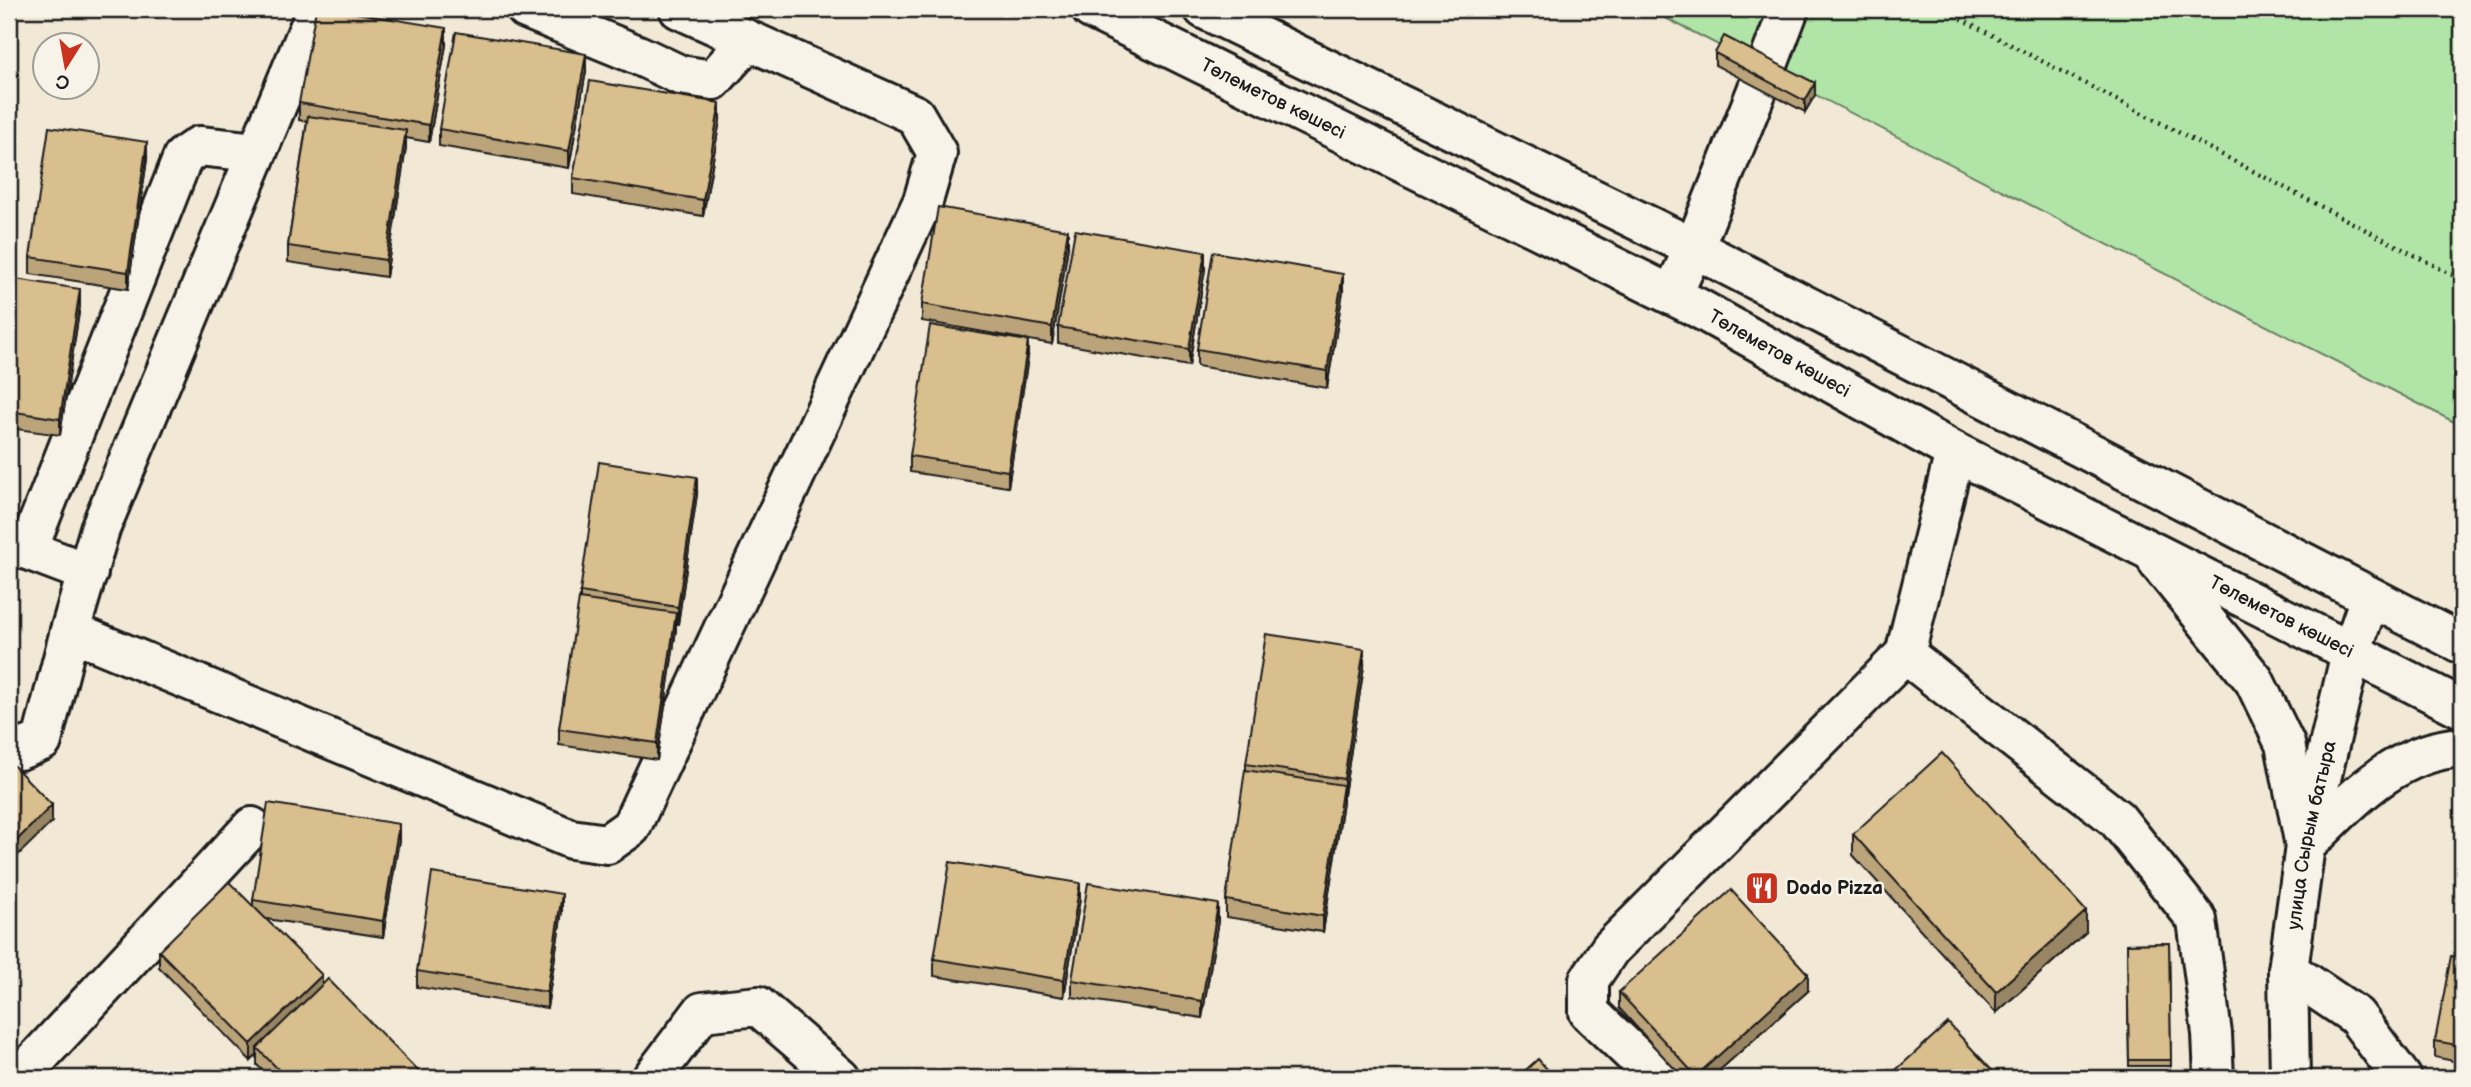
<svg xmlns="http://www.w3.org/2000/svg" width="2471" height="1087" viewBox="0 0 2471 1087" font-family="'Balsamiq Sans',sans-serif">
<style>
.green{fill:#b1e5a7;stroke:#668062;stroke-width:2}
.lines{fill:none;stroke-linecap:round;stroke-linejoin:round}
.minor-casing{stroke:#1c1c1c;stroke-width:44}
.major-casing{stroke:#1c1c1c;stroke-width:44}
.path{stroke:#1c1c1c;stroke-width:4.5;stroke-dasharray:2 5;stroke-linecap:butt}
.minor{stroke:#f7f3e8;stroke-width:38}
.major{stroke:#f7f3e8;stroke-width:38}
.wall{fill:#bba37a;stroke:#1c1c1c;stroke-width:2}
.shaded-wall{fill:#988563;stroke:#1c1c1c;stroke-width:2}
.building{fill:#d9be8e;stroke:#1c1c1c;stroke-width:2}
.labels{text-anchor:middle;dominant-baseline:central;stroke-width:5;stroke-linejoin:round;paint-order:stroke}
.street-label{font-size:19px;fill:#1c1c1c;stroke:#f7f3e8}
.poi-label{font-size:19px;font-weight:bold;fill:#1c1c1c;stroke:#f7f3e8;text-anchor:start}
</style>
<rect width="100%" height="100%" fill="#f1e8d6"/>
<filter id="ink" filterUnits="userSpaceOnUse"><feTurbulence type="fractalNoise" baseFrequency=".0143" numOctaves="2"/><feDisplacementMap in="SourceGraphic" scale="14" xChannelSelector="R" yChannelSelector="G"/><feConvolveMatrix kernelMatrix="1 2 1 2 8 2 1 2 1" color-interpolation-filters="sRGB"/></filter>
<g filter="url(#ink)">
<path class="green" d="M1648 9H2462V426Z"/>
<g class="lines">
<g class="minor-casing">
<g id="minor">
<path d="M526 9 638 55 680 75 713 80 748 41"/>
<path d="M1766 70 1789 9"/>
<path d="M1672 295 1694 248 1758 88"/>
<path d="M1955 452 1905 654 2117 819 2197 920 2212 1034 2214 1078"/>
<path d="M9 543 88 573"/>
<path d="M28 549 183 157 199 146 256 152"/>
<path d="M70 631 571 839 607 844 631 827 923 201 937 153 915 115 679 9"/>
<path d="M9 744 19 750 42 741 70 631 100 529 317 9"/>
<path d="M2288 970 2356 1016 2402 1078"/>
<path d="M19 1078 252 827"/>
<path d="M652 1078 702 1012 758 1006 841 1078"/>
<path d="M1658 1078 1589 1012V980L1610 949 1905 654"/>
<path id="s1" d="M2290 1078 2288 970 2305 846 2351 653 2370 597"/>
</g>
</g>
<g class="major-casing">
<g id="major">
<path id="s2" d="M1091 9 1698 308 1955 452 2462 708"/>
<path d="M1204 9 1694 248 2462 644"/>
<path d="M2158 562 2254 680 2285 744 2305 846"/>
<path d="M2305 846C2351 801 2393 752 2462 747"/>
</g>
</g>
<path class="path" d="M1942 9 2462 280"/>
<use href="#minor" class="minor"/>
<use href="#major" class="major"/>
</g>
<path class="wall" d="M446 45 429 142 406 138V147L386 277 288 262V246L307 121 299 120V103Z
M1715 53 1815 95 1805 112 1715 65Z
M586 71 569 168 439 146V129Z
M720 120 703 216 573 194V178Z
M147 159 128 289 30 274V257Z
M1068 247 1052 344 922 321V304Z
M1205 269 1189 366 1058 343V327Z
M9 278 80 306 60 435 9 428Z
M1343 291 1327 388 1197 366V349Z
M1028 357 1008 487 910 472V456Z
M697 494 678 624H676V630L657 760 559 745V729L580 599V592Z
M1364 666 1344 795H1343V802L1323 932 1226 917V900L1246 770V764Z
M1853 834 2086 932 1996 1013 1853 855Z
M399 840 383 937 266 919 322 985 420 1078H271L257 1065V1055L251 1061 159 967V951L253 905V900Z
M1080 899 1064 997 934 976V959Z
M562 911 547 1008 417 987V971Z
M1218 921 1202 1018 1072 997V980Z
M2169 943 2171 1066H2129L2127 944Z
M2462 958V1063L2435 1057V1041Z
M1808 991 1711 1078H1683L1619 1008V992Z"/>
<path class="shaded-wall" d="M446 28V45L429 142V125Z
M586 54V71L569 168V151Z
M1815 83V95L1805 112V101Z
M720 103V120L703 216V200Z
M406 130V147L386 277V260Z
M147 142V159L128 289V272Z
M1068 230V247L1052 344V327Z
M1205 252V269L1189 366V349Z
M1343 274V291L1327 388V371Z
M80 289V306L60 435V419Z
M1028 341V357L1008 487V471Z
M697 477V494L678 624V607Z
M676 613V630L657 760V743Z
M1364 649V666L1344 795V779Z
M1343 785V802L1323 932V916Z
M52 805V822L9 864V848Z
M399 824V840L383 937V921Z
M1080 883V899L1064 997V980Z
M562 894V911L547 1008V992Z
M1218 904V921L1202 1018V1001Z
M2086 911V932L1996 1013V992Z
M1808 974V991L1711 1078H1696V1076Z
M322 975V992L257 1048V1055L251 1061V1044Z"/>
<path class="building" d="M316 9H331L446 28 429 125 299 103Z
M456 32 586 54 569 151 439 129Z
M1724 36 1815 83 1805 101 1715 53Z
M590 81 720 103 703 200 573 178Z
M308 116 406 130 386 260 288 246Z
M49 127 147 142 128 272 30 257Z
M938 207 1068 230 1052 327 922 304Z
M1075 230 1205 252 1189 349 1058 327Z
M1213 252 1343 274 1327 371 1197 349Z
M9 278 80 289 60 419 9 411Z
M930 325 1028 341 1008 471 910 456Z
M599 462 697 477 678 607 580 592Z
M579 599 676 613 657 743 559 729Z
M1266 634 1364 649 1344 779 1246 764Z
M1942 753 2086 911 1996 992 1853 834Z
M9 761 52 805 9 848Z
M1245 770 1343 785 1323 916 1226 900Z
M268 803 399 824 383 921 253 900Z
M950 862 1080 883 1064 980 934 959Z
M432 873 562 894 547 992 417 971Z
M229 882 322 975 251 1044 159 951Z
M1088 883 1218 904 1202 1001 1072 980Z
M1731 890 1808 974 1696 1076 1619 992Z
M2169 943 2171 1060H2129L2127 944Z
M2451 956 2462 958V1046L2435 1041Z
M328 979 420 1073 414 1078H287L257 1048Z
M1948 1023 1999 1078H1887Z
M1538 1059 1555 1078H1517Z"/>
</g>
<defs>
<g id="restaurant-square" transform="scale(1.75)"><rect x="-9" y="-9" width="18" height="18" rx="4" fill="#c8321e" stroke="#f7f3e8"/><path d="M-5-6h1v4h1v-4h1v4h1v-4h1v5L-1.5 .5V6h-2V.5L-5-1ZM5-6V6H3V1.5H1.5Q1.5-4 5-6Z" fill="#fff"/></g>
</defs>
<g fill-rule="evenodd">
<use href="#restaurant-square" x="1762" y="888"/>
</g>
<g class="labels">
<g class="street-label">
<text stroke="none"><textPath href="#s2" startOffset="203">Төлеметов көшесі</textPath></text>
<text stroke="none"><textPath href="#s2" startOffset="770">Төлеметов көшесі</textPath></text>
<text stroke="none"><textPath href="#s2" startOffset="1337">Төлеметов көшесі</textPath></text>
<text stroke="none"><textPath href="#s1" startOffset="245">улица Сырым батыра</textPath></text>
</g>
<g class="poi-label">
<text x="1786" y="888">Dodo Pizza</text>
</g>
</g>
<rect width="2471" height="1087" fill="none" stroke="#f7f3e8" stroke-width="35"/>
<rect x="18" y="18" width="2436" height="1052" fill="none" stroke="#1c1c1c" stroke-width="2.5" filter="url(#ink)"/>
<g transform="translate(66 66) rotate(191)"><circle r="33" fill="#f7f3e8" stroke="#9f9d96" stroke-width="2"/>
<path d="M0-5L12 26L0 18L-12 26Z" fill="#c8321e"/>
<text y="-10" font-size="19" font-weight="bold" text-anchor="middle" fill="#1c1c1c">С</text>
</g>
</svg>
